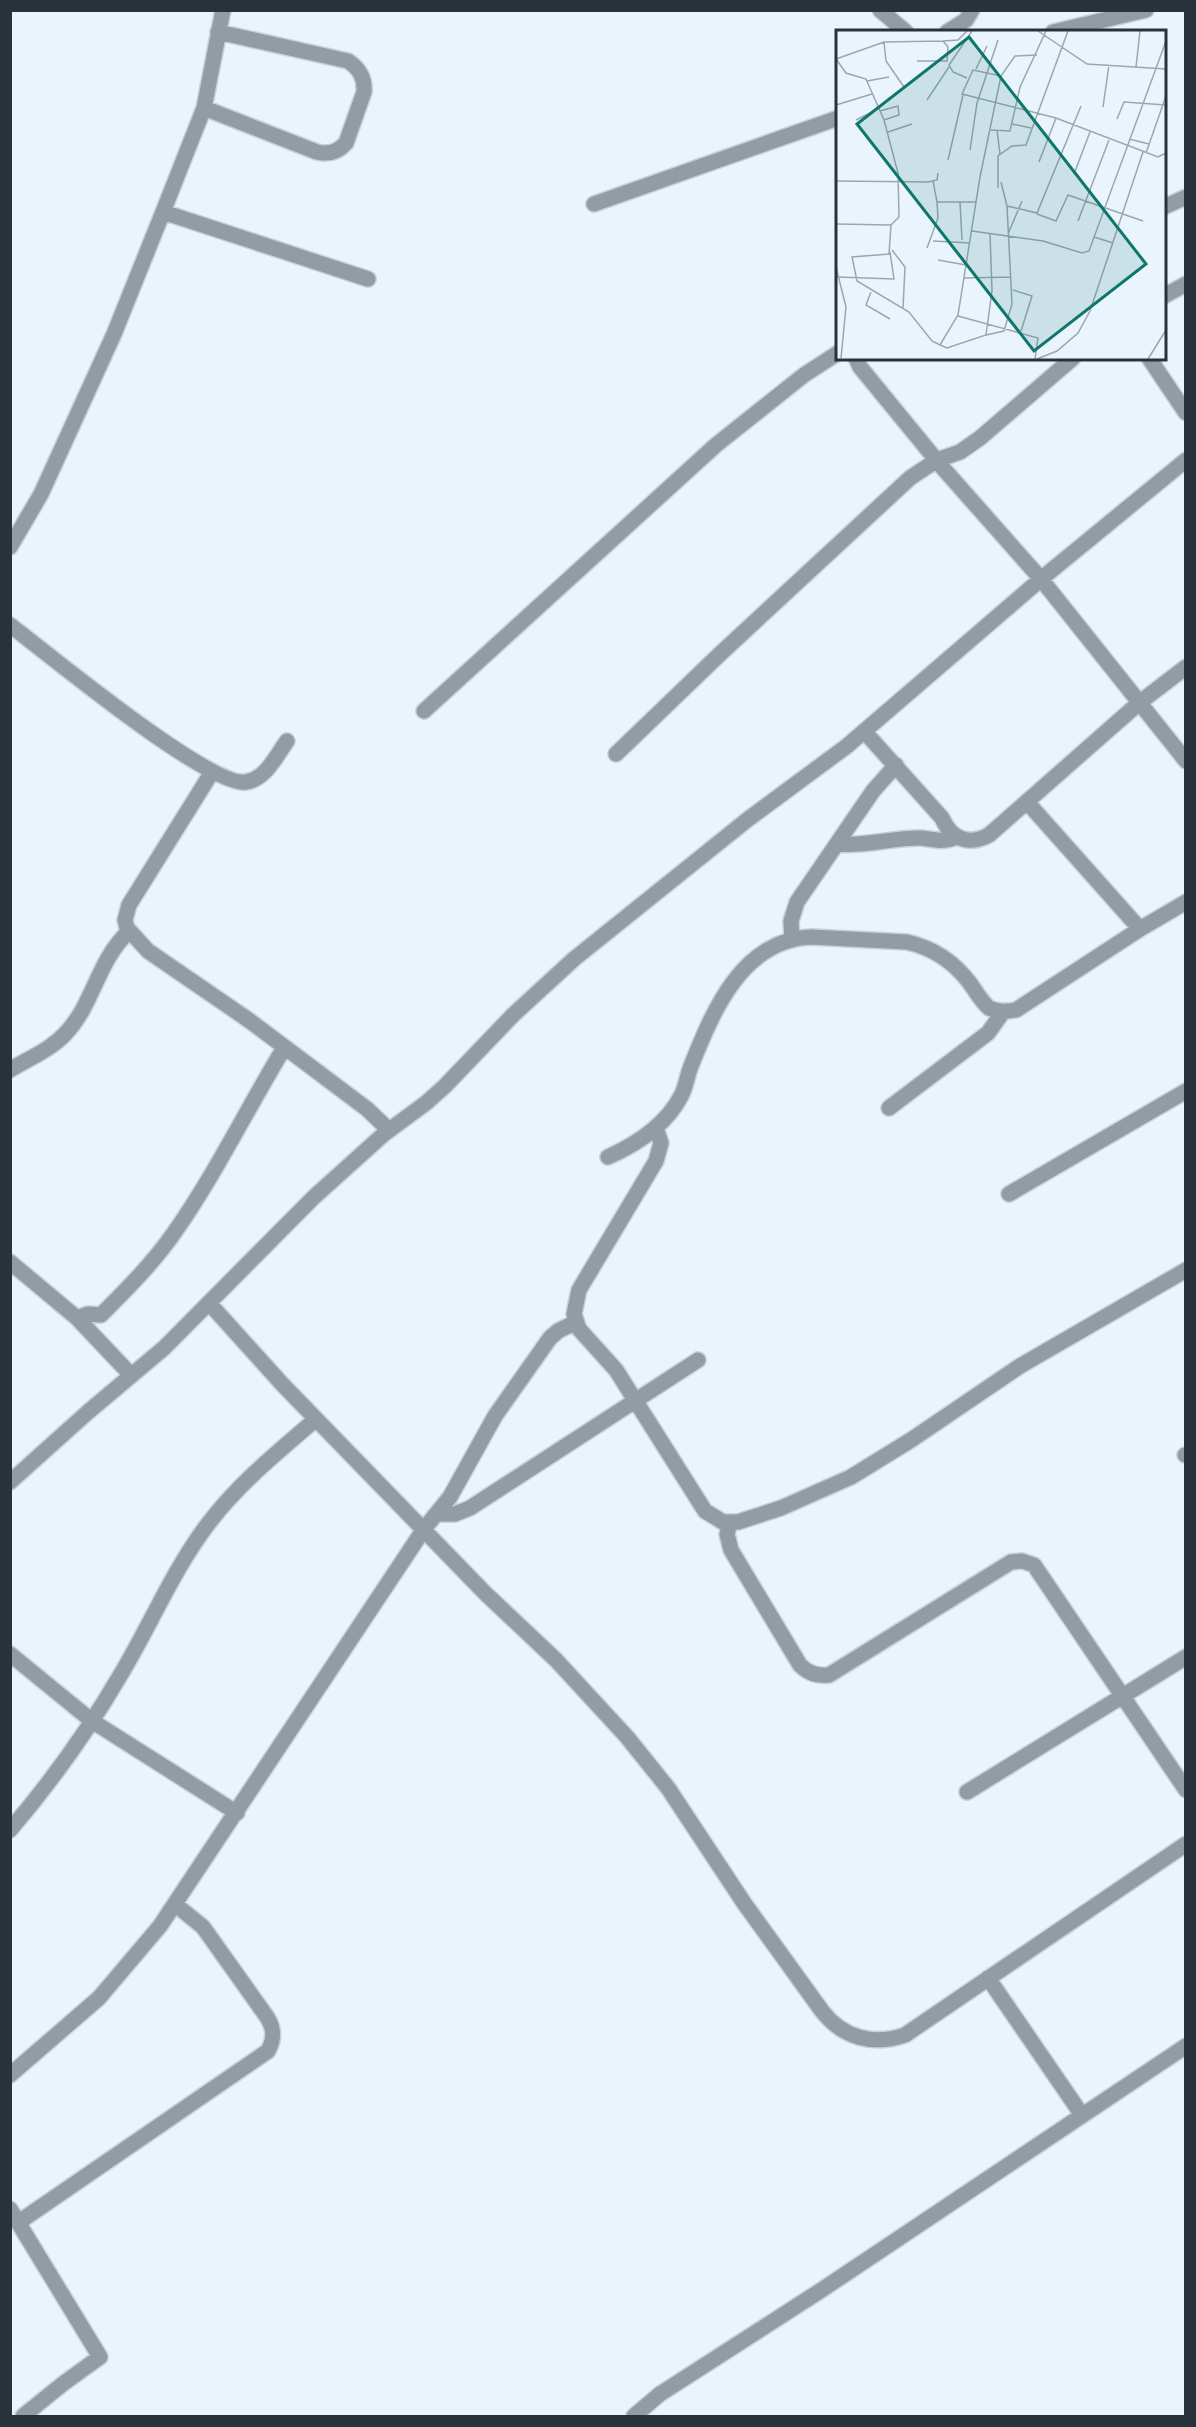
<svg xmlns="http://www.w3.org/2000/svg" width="1196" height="2427" viewBox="0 0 1196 2427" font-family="'Crimson Pro',serif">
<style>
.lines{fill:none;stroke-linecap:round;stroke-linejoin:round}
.minor-casing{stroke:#c7d1da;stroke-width:18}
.minor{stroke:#919ca5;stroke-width:15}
.inset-road{fill:none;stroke:#9ca6af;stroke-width:1.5}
.view{fill:#0f766e;fill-opacity:0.15;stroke:#0f766e;stroke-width:3}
.inset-edge{fill:none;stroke:#28323a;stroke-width:3}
</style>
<rect width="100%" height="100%" fill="#eaf4fd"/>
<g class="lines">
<g class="minor-casing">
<path id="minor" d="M880 10 906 32
M947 32 966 20 972 10
M1053 32 1146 10
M204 108 317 152C329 155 338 152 346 143L364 92C365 78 360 69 348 61L218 32
M594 204 838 118
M1164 207 1186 197
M163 212 368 279
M1164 296 1186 284
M856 358 860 367 942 467 1041 579 1186 761
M1149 358 1186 413
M10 547 41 494 114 334 163 212 204 108 223 10
M10 625C47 653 210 788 246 782 266 779 276 756 287 741
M424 711 716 445 804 375 838 353
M864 731 942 818C951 839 969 846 989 835L1139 703 1186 667
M616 754 720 654 910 478 937 460 960 452 980 438 1073 358
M212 772 129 905 125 920 127 928 148 951 250 1021 367 1109 389 1130
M1027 802 1140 929
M837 844C862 847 892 838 918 838 932 838 942 844 956 837
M792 939 791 921 797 902 873 791 896 765
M10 1070C29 1058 50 1050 65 1034 94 1004 96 963 129 931
M889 1108 988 1033 1003 1012
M656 1128 661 1143 656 1161 579 1290 574 1314 579 1329 616 1370 705 1511 723 1522H738L781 1508 851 1477 911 1440 1020 1366 1186 1270
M608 1157C637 1144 666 1125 681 1096 686 1087 687 1076 691 1066 713 1011 742 940 811 937L907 942C933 948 953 961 969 982 976 991 980 1000 989 1008 999 1012 1006 1012 1016 1010L1140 929 1186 902
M1009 1194 1186 1091
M10 1262 77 1318 131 1375
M209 1303 283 1385 485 1593 556 1660 627 1737 668 1788 744 1903 822 2011C843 2038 873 2046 905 2035L1186 1844
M77 1318 88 1314 101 1315C127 1289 153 1263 174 1233 215 1175 247 1109 284 1048
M1185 1455H1186
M10 1482 88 1412 164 1348 314 1197 384 1134 426 1103 445 1086 513 1015 574 959 747 820 847 746 1041 579 1186 460
M438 1514H455L470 1508 698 1360
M730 1523 727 1534 731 1550 800 1665C809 1674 817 1676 829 1675L1011 1562 1022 1561 1034 1565 1186 1790
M10 1654 92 1721 237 1813
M967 1792 1186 1657
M10 1830C52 1781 89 1729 121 1674 151 1624 173 1570 208 1524 239 1483 278 1452 316 1419
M988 1978 1082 2115
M10 2075 99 1998 160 1926 424 1529 450 1497 495 1416 550 1338 558 1331 576 1322
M10 2209 100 2357 64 2383 23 2416
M19 2222 268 2051C275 2038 274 2028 267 2017L203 1927 176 1905
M634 2416 660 2394 820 2291 1186 2046"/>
</g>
<use href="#minor" class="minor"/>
</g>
<g transform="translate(836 30)">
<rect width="330" height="330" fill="#eaf4fd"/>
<path class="inset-road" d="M202 1 251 34 330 39M107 11 122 10 131 1M48 12 50 31 68 57M201 25 179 26 165 46 137 40 126 64 220 88 322 127 330 123M0 29 10 43 30 49 48 90 62 143 63 187 55 195 0 194M0 29 48 12 107 11 112 17 111 31H81M300 37 304 1M140 39 151 16M131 48 117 42 113 35 136 1M31 51 53 47M91 70 113 37M0 75 36 64M267 77 273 35M44 81 62 76 63 85 48 90M281 89 288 72 330 75M20 90 42 79M176 94 195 98M155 100 174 101 184 57 210 1M161 100 164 124M52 102 76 94M293 109 313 114M134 120 141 73 162 10M310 123 330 66M112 130 127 65M203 132 220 88M238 144 254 102M0 151 92 152 101 150 102 143M97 151 101 172H140M165 152 171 176 201 183 245 76M162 158V126L176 116 190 115 232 1M124 172 126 210M201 184 220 191 232 165 307 191M242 191 273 110M55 195 53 224 16 227 21 251 73 282 96 311 104 315 122 285 144 147 165 46M136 201 207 211 246 223 253 221 330 11M172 204 186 171M258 207 277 213M97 211 134 213M91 218 102 188 101 172M56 220 69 237 67 278M102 230 130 235M0 237 10 277 5 328M1 247 58 249 54 222M128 248 175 247M177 260 196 266 185 301M35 262 30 275 54 289M122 286 202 308 199 329M150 305 168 301 176 274 171 176M104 315 111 318 150 305 156 261 154 204M201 329 221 321 242 303 254 281 307 122M312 329 330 300"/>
<path class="view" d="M133 7 310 234 198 321 21 94Z"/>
<rect width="330" height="330" class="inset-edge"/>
</g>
<rect width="1196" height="2427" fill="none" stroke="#28323a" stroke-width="24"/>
</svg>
